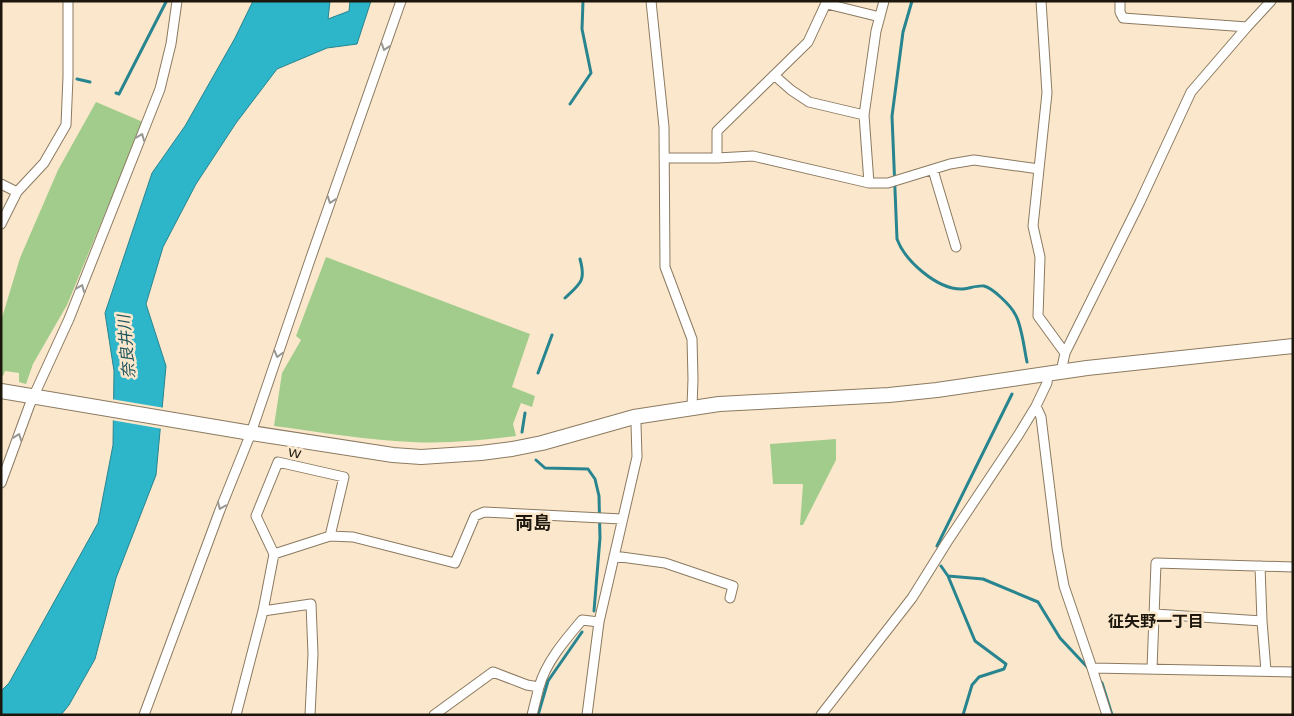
<svg xmlns="http://www.w3.org/2000/svg" width="1294" height="716" viewBox="0 0 1294 716" font-family="'IBM Plex Serif','Noto Sans JP',serif">
<style>
.green{fill:#a2cc8c}
.water{fill:#2db5c9;stroke:#288590}
.pier{fill:#fbe8cc}
.lines{fill:none;stroke-linecap:round;stroke-linejoin:round}
.stream{stroke:#288590;stroke-width:3}
.street-casing{stroke:#8b7a61;stroke-width:11}
.secondary-casing{stroke:#8b7a61;stroke-width:16}
.street{stroke:#fff;stroke-width:9}
.secondary{stroke:#fff;stroke-width:14}
.oneway{stroke:#999692}
.labels{text-anchor:middle;dominant-baseline:central;stroke-width:5;stroke-linejoin:round;paint-order:stroke}
.street-label{font-size:15px;fill:#1c160c;stroke:#fbe8cc}
.water-label{font-size:16px;font-style:italic;fill:#21565f;stroke:#fbe8cc}
.neighbourhood-label{font-size:16px;font-weight:bold;fill:#1c160c;stroke:#fbe8cc}
.quarter-label{font-size:18px;font-weight:bold;fill:#1c160c;stroke:#fbe8cc}
</style>
<rect width="100%" height="100%" fill="#fbe8cc"/>
<path class="green" d="M96 102 143 122 67 305 33 364 26 384 19 382V373L5 371 3 376 1 375V321L20 258 58 170Z
M326 257 530 334 512 387 535 396 532 407 521 403 513 424 516 436C481 440 447 444 412 442 366 440 320 432 274 426L282 373 301 340 296 336Z
M836 439V460L803 525H800L803 484H773L770 444Z"/>
<path class="water" d="M253 1H330L328 19 349 11 350 1H371L357 44 327 48 277 69 236 123 196 184 163 247 146 304 166 366 156 475 116 578 95 659 69 705 61 715H1V691L9 683 98 523 113 445 114 371 105 313 152 173 185 126 235 38Z"/>
<path class="pier" d="M111 399 165 408 163 429 111 420Z"/>
<g class="lines">
<path class="stream" d="M912 1 903 32 892 116 897 239C905 261 937 289 961 289 968 289 977 285 984 286 993 288 1011 306 1015 314 1022 325 1024 349 1027 362
M77 79 90 82
M116 93 119 94 166 2
M570 104 591 73 582 29 583 1
M565 298C581 283 586 281 580 259
M538 373 552 335
M522 432 525 413
M536 460 545 468 588 469 595 479 599 496 600 538 594 611
M937 546 1012 394
M941 566 948 576 975 641 1006 664 1004 669 979 677 972 685 963 715
M948 576 983 579 1038 602 1060 638 1090 670
M1099 680 1102 683 1112 715
M538 715 548 681 582 632"/>
<g class="street-casing">
<path id="street" d="M651 1 664 127 665 267 692 339 693 379 692 407
M1041 1 1047 93 1033 226 1040 257 1038 316 1065 353
M1120 1V12L1123 18 1247 27
M827 4 880 17
M774 75 791 90 809 102 864 115
M664 158H717L753 156 869 183H888L950 164 974 160 1039 169
M717 158V131L808 42 827 1
M933 170 956 247
M869 183 864 115 876 31 884 1
M1 184 17 192
M1 224 17 192 44 163 66 125 68 77V1
M1061 372 1065 353 1140 202 1191 92 1247 27 1271 1
M1036 406 1041 417 1057 548 1064 586 1092 668 1107 715
M1 483 30 404 69 319 160 89 171 44 177 1
M274 554 330 536 353 537 455 563 475 516 484 512 622 519
M274 554 256 516 278 462 344 477 330 536
M614 556 665 563 733 586 730 598
M263 611 311 604 313 654 310 715
M1155 614 1262 621 1260 566
M1262 621 1266 671
M1092 668 1293 672
M1152 669 1156 563 1293 567
M144 715 220 510 251 433 310 260 401 1
M236 715 263 611 274 554
M434 715 493 672 527 685 539 687C546 662 565 640 582 620L599 622
M532 715 539 687
M587 715 599 622 637 457 636 424 634 417
M821 715 912 598 947 542 1019 434 1036 406 1047 383 1048 374"/>
</g>
<g class="secondary-casing">
<path id="secondary" d="M1 391 251 433 393 455 421 457 481 453 512 449 542 443 634 417 719 404 889 395 937 390 1087 368 1293 346"/>
</g>
<use href="#street" class="street"/>
<use href="#secondary" class="secondary"/>
</g>
<defs><path id="oneway-chevron" d="M-2-3.5L2.5 0L-2 3.5" fill="none" stroke-width="1.6" stroke-linecap="round" stroke-linejoin="round" transform="scale(1.25)"/></defs>
<g class="oneway">
<use href="#oneway-chevron" transform="translate(385 47) rotate(109)"/>
<use href="#oneway-chevron" transform="translate(141 137) rotate(-68)"/>
<use href="#oneway-chevron" transform="translate(331 200) rotate(110)"/>
<use href="#oneway-chevron" transform="translate(81 288) rotate(-68)"/>
<use href="#oneway-chevron" transform="translate(278 354) rotate(105)"/>
<use href="#oneway-chevron" transform="translate(18 437) rotate(-70)"/>
<use href="#oneway-chevron" transform="translate(221 506) rotate(112)"/>
</g>
<g class="labels">
<g class="street-label">
<text transform="translate(295 452) rotate(11)">ｗ</text>
</g>
<g class="water-label">
<text transform="translate(126 347) rotate(-95)">奈良井川</text>
</g>
<g class="neighbourhood-label">
<text x="1156" y="621">征矢野一丁目</text>
</g>
<g class="quarter-label">
<text x="533" y="522">両島</text>
</g>
</g>
<rect width="1294" height="716" fill="none" stroke="#1c160c" stroke-width="5"/>
</svg>
